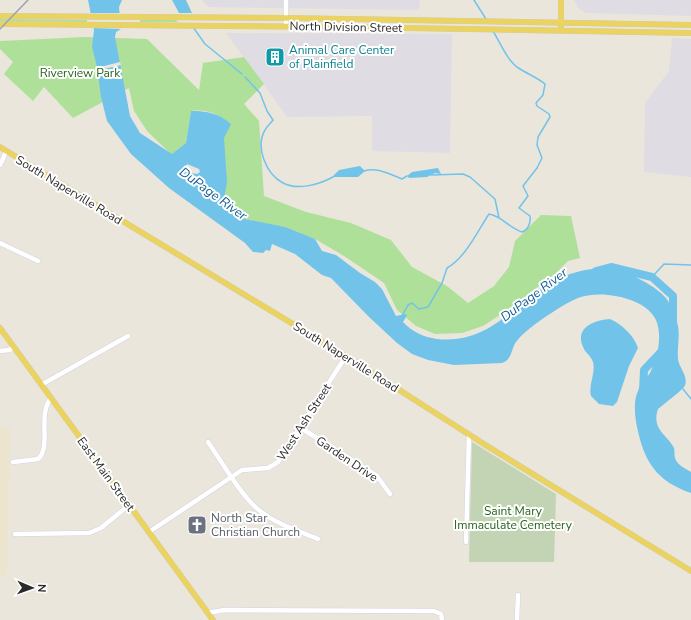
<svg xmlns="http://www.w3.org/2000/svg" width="691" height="620" viewBox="0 0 691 620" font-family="'Nunito Sans',sans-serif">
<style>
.industrial{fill:#dfdce4}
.education{fill:#ece4cc}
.green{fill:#aee09a}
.cemetery{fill:#c2d4b4}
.water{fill:#72c3ea;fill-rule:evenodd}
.pier{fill:#ebe6dc}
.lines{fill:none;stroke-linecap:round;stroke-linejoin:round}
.stream{stroke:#72c3ea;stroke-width:1.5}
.river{stroke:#72c3ea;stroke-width:8}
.minor-casing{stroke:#d1d3e2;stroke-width:5.5}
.major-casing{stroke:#c8c8c8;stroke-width:6}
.minor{stroke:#fff;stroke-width:4.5}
.major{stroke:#ebd361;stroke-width:5.5}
.rail{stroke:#9fa1b3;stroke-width:1.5}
.labels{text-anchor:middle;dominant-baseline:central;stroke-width:4;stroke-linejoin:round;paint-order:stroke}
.street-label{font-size:12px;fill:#2a2a2a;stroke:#fff}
.culture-label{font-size:12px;fill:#0d838f;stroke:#fff;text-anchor:start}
.park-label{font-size:12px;fill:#27641c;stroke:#fff}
.worship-label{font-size:12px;fill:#5b616d;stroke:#fff;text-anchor:start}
.water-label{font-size:13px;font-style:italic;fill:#126095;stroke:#fff}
</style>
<rect width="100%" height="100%" fill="#ebe6dc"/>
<path class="industrial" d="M202 0H420L419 10 208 7Z
M574 0H691V16L586 13 579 9Z
M226 33 452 34 450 153 372 151V116L287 117Z
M672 38 691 39V177L644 172 645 103 669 71Z"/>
<path class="education" d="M0 428H10L7 576H0Z"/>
<path class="green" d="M0 19 87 20V22L0 21Z
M140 20H176L178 22H140Z
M85 37 147 39 199 90 203 63 244 57 264 84 244 104 259 121 264 196 306 212 351 223 391 240 412 267 447 286 468 303 494 286 509 267 515 241 541 215 571 216 580 258 568 261 556 273 509 309 483 326 462 333 435 334 416 326 397 310 384 283 344 256 315 239 276 226 235 217 223 205 224 137 230 124C219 114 208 109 191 111L186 143 172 155 147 131 134 111 129 88 73 118 44 87 33 101 4 74 13 62 0 49V41Z"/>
<path class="cemetery" d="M472 442 556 494 554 562H469Z"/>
<path class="water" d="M88 0H122L119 7 121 29 116 32 115 37 130 116 140 133 172 154 186 143 191 111C208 111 218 113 231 124L224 138 227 182 223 205 235 217 285 227 315 239 322 251 336 255 360 273 375 282 382 289 396 316 405 314 407 315 403 322C412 332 424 337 437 339 485 344 509 311 545 286 560 275 581 270 599 268 618 266 654 284 666 298 671 305 676 317 678 326 680 337 677 348 678 359 679 368 690 378 684 387 682 390 663 405 658 409 651 430 668 435 674 448 675 451 674 455 675 458 677 465 686 469 691 472V493C656 481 644 461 637 427 635 417 633 401 638 391 640 384 646 379 650 373 657 358 663 337 656 320 646 297 599 289 578 298 562 305 548 315 534 325 528 330 521 335 516 342 511 349 512 360 502 363L454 365 428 360 412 354 397 343 368 316 331 278 322 275 295 254 272 244 270 251 266 250 263 253 253 252 245 243 169 188 131 154 107 121 101 97 97 67 92 47 94 30ZM187 164 199 169 200 172 197 174 191 173 185 168Z
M172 0H186L192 13H179Z
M360 166 365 171 358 177H332L339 170Z
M438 168 441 174 435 173 427 177 409 178 407 176 412 172Z
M610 319C622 324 634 336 638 348L629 366 617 402 613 406 599 404 591 396C588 385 596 373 593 362 591 356 586 353 584 349 573 328 594 320 610 319Z"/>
<path class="pier" d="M90 13H123V29L92 28Z
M120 62 121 65 96 71V68Z"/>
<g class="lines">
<path class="stream" d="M474 0 486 19
M193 27 205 44 242 74
M245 77 260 93 267 111 273 120C271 123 267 126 265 130 255 147 266 174 283 183 298 191 320 184 333 177
M364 171C377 167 390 174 402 179L407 176
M431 175 463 174 470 177 495 199 499 218
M652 277 664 264 691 265
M402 316 408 305 412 303 419 309 428 307 442 283 447 268C466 257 477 232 489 214 502 216 509 228 522 232 528 230 531 223 530 216L519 208 528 196 523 186 537 168 542 158 537 145 538 137 550 117 549 114 537 106 536 103 543 95 545 84C538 78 528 74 520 69 507 61 501 44 493 31
M683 389 691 399"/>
<path class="river" d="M596 271 611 267 652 277 673 296V325
M643 391 644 370 661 352"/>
<g class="minor-casing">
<path id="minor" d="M286 26V0
M0 165 6 152
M0 243 38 261
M0 351 9 350 14 347
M41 385 128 336
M301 428 377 476 390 494
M208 442C222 462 241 496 260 511 276 524 299 531 318 539
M13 462 38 459C52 447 37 415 51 398
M149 532 242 470 268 468 278 462 346 356
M15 534 89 533 101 528 129 505
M466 542 469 434
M208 613 224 610 434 611 441 614 442 620
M517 620 518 595"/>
</g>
<g class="major-casing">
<path id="major" d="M561 0V30
M0 16 286 18 691 25
M0 24 348 27 691 33
M0 147 346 356 487 446 691 571
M0 328 213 620"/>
</g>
<use href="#minor" class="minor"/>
<use href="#major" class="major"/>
<path class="rail" d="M0 29 28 0"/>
</g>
<defs>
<g id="building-square" transform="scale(1)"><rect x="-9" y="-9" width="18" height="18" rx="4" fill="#0f9aa8" stroke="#fff"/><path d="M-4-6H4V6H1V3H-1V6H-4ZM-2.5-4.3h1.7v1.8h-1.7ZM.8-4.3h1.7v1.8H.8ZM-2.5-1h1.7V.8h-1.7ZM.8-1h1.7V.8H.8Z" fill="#fff"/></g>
<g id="church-square" transform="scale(1)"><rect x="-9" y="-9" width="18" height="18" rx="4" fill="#6b7280" stroke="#fff"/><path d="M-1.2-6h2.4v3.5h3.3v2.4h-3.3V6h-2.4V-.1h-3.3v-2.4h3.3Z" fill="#fff"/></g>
</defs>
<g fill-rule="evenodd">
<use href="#building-square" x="275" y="57"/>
<use href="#church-square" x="197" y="525"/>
</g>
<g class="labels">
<g class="street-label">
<text transform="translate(346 27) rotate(1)">North Division Street</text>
<text transform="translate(69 190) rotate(31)">South Naperville Road</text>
<text transform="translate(346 357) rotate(32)">South Naperville Road</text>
<text transform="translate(304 422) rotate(-57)">West Ash Street</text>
<text transform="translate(347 459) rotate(34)">Garden Drive</text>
<text transform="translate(106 474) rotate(54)">East Main Street</text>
</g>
<g class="culture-label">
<text x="289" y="50">Animal Care Center<tspan x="289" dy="14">of Plainfield</tspan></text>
</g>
<g class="park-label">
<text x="80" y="73">Riverview Park</text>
<text x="513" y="511">Saint Mary<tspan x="513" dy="14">Immaculate Cemetery</tspan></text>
</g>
<g class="worship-label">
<text x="211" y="518">North Star<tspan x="211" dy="14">Christian Church</tspan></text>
</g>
<g class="water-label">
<text transform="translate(213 194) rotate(36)">DuPage River</text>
<text transform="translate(534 295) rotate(-37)">DuPage River</text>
</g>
</g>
<g transform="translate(32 588) rotate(92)" stroke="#ffffff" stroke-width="3" paint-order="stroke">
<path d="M0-3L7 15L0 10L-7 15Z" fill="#2a2a2a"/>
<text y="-6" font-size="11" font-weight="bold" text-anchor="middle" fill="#2a2a2a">N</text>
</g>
</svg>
